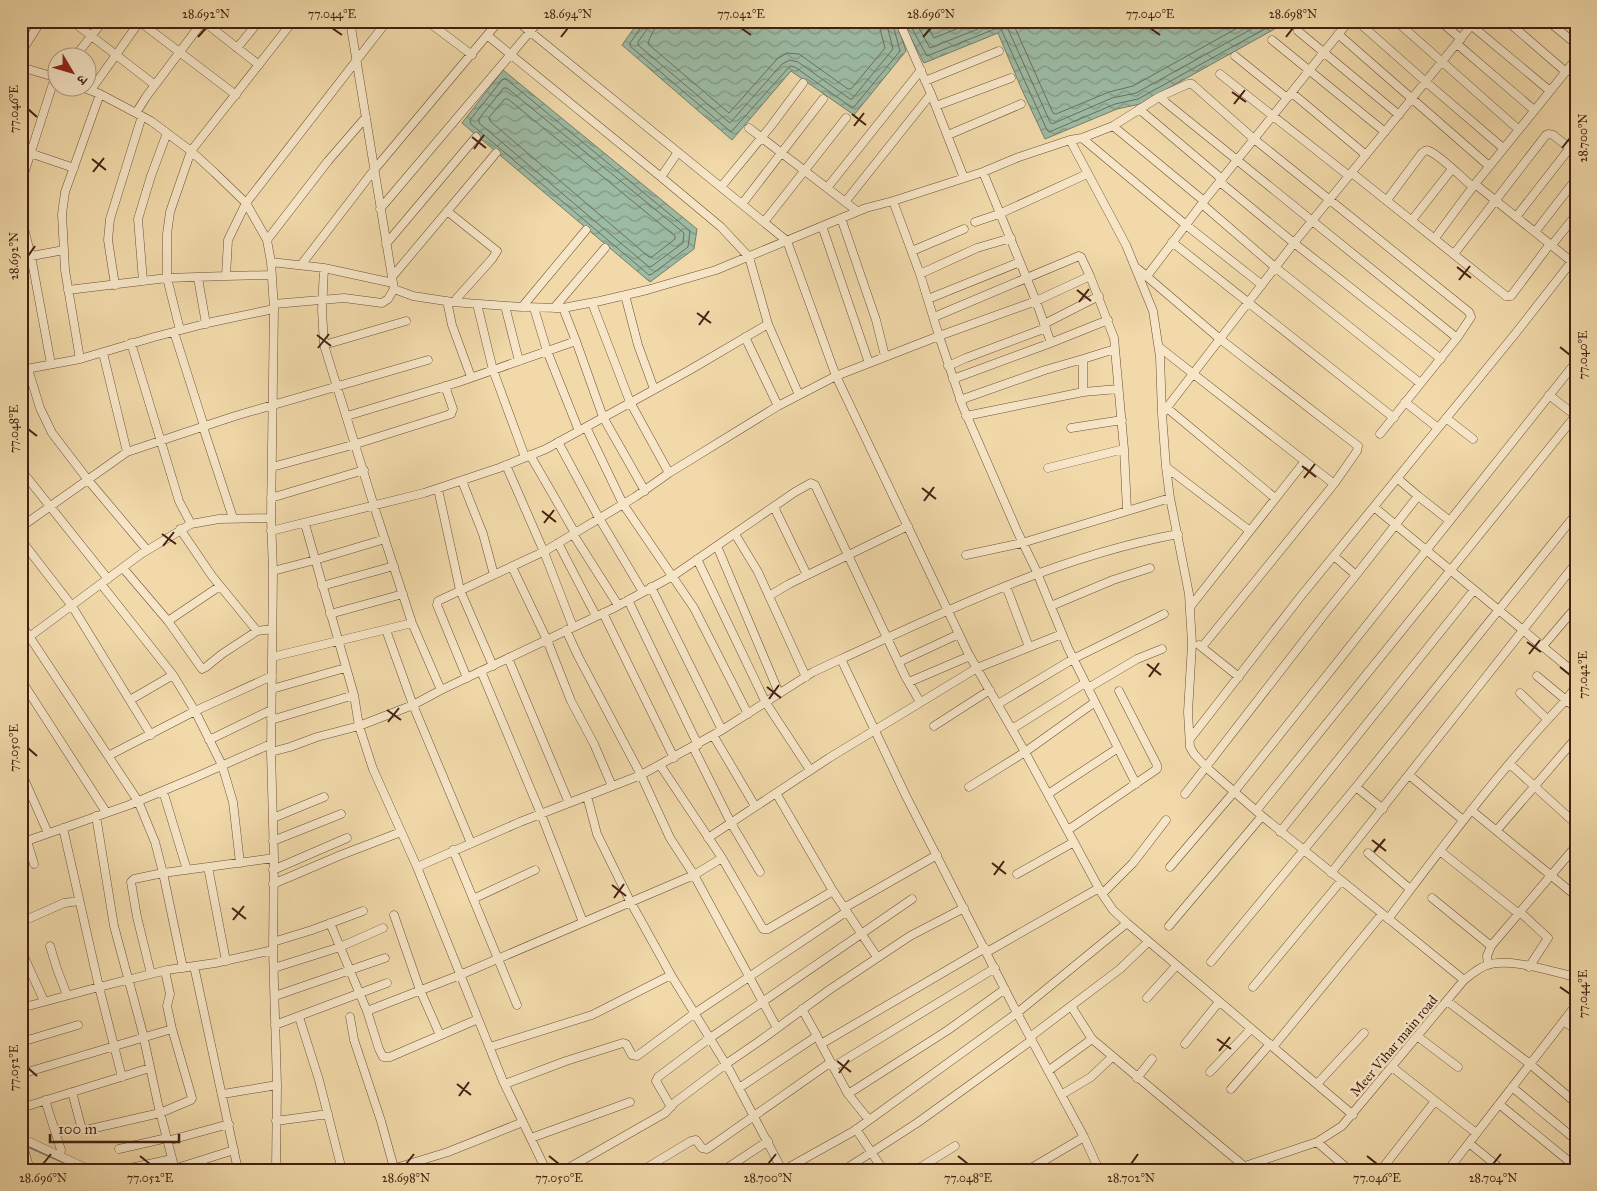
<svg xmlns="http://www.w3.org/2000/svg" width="1597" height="1191" viewBox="0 0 1597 1191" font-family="'IM FELL Great Primer','Noto Serif Devanagari',serif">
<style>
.water{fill:url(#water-waves);stroke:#787d6a}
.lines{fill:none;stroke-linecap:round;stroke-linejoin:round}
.shore{stroke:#706e5c;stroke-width:1}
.stream{stroke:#787d6a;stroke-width:2.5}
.street-casing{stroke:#6e4e38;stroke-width:9}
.street{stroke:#f6e6c7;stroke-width:8}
.ticks{fill:none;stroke:#432013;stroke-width:2}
.labels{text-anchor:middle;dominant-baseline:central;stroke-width:5;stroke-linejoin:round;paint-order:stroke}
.street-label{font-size:14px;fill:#432013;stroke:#f6e6c7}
.neatline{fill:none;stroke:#432013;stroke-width:2}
.ticks-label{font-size:12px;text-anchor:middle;fill:#432013}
</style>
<defs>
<pattern id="water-waves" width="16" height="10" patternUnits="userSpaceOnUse" patternTransform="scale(1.25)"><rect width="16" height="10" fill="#9cbba4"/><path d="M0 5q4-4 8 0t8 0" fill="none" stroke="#819884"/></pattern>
</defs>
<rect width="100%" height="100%" fill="#f1d9a9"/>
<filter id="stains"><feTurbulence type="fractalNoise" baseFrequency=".004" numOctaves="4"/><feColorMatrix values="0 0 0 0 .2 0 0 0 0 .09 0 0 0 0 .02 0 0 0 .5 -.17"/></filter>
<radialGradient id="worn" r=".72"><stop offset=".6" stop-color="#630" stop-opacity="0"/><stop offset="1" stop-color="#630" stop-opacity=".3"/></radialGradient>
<path class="water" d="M639 21H896L906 51 854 115 791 71 732 140 622 45Z
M902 21H1289L1140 104 1117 109 1045 139 1022 90 998 33 924 63Z
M503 70 697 229 694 249 650 282 462 123Z"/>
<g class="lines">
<path class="shore" d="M643 21 642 26 630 43V46L731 132 790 66 795 67 851 107H854L900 51 892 21
M649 21 648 28 638 42V45L730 123 782 64 790 60 798 62 850 99H852L893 49 886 21
M657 21C656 30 649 36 648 44L729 113 777 59 787 53 799 54 848 89H851L885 48 878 21
M908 21 927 56 995 29H1001L1047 130 1049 132 1115 104 1138 99 1279 21
M915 21 930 48 993 23C999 21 1005 23 1008 29L1050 122 1052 124 1112 98 1136 93 1266 21
M924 21 934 38 976 21
M1012 21 1053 113 1056 114 1109 92 1133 86 1250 21
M506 79 690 231 688 247 652 274 649 275 471 124 470 120 502 80Z
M504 88H507L684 233 683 243 652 266 649 267 479 123V119Z
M505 99H508L675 236V239L652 257H649L490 121 489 118Z"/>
<path class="stream" d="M25 1145 79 1169"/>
<g class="street-casing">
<path id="street" d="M72 21 155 85
M203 21 259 65
M350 21 394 289 413 296 452 302 522 307 563 308 600 301 647 290 716 270 866 208 893 201 983 172 1019 157 1070 140 1126 245 1153 311 1160 357 1162 414 1166 467 1170 498 1189 594 1192 644 1188 712 1190 747 1194 754 1207 768 1262 816 1464 980
M427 21 472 55
M899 21 931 94 964 178
M1357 21 1426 82 1503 148
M1396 21 1518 129
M1440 21 1461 39
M1507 21 1566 72
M1548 21 1576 44
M140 22 236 95
M1472 26 1550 91
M1298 31 1399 115
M1338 34 1489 166
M488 36 661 177
M1272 40 1385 132
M1457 44 1534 110
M237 48 259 21
M21 52 41 21
M1235 56 1287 98
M74 58 103 21
M1576 59 1475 184 1576 265
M21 67 58 78
M1220 74 1349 176
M925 81 999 51
M84 88 100 94 151 121 191 151 215 173 246 203 267 240 271 262 274 309 271 518 273 571 271 752 274 858 273 950 277 1085 276 1170
M91 90 140 21
M1292 93 1366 155
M1159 97 1457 338
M936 106 1011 78
M1139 109 1222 179
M136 113 146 97 203 21
M1113 126 1204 201
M749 128 857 211
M948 135 1021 104
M1082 138 1186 225 1262 285
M1070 140 1082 138 1113 126 1159 97 1188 84H1192L1254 139 1469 312 1471 317 1457 338 1380 434
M21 150 74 168
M983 172 1036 301 1051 343
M1352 173 1506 296H1511L1550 244
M1220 182 1294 243 1441 359
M21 183 55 77
M721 187 771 126 803 83
M827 188 921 70
M1387 200 1422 153C1425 151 1426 149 1429 151 1440 155 1463 179 1473 187
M893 201 920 274 939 336 836 376 968 653 1025 752 1102 894 1113 910 1127 923 1353 1115
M845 202 931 94
M742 204 823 99
M1202 204 1276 268 1420 383
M380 209 539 21
M447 211 497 251 492 259 457 298
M21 217 31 256 51 364
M1516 217 1576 140
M841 218 876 320 885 356
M1412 220 1452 169
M764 222 846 118
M975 222 999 214 1087 174
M822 226 869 363
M1535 232 1576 179
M1435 238 1475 184
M267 240 328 161 366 117
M1172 242 1394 418
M386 244 476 137
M1551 246 1576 215
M912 251 964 229
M1454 254 1546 135 1548 134 1553 135 1576 153
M21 258 64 250
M271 262 324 268 393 283
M301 265 374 170 499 21
M324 268 322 310 324 345 374 506 412 623 441 690
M1138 269 1220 339 1358 446 1357 451 1334 484 1202 647
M920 274 977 248 1011 238
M226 276 272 275
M1090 276 1036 301 939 336 963 407 1018 533 1035 568 1068 648 1136 784
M1147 276 1204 201 1349 21
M392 277 496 153
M198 278 206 324
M143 281 138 219 151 176 167 133
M115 285 108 240 110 219 142 116
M68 290 167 278 226 276 228 240 246 203 387 21
M625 295 638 345 654 389
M928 299 1020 262
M447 301 452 325 471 377
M592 303 630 402 669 473
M274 304 344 298 382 303 388 299 394 289
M477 304 493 370 525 457
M505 306 519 361
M522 307 586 230
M534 308 547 351 579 431
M554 308 605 248
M563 308 576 341 603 417 645 491
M934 317 1079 256 1081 257 1090 276 1114 338 1124 449 1127 510
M768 324 799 395
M1044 324 1099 296
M180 330 167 278V234L170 212 191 151 293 21
M174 332 204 426
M745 337 778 406
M131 343 179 501 191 524
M324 345 406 321
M1159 347 1334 484
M103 353 127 452
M21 359 24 370
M80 359 65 270 62 214 65 192 100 94
M948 366 966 358 1046 328
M28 369 40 408 52 433 88 480 147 550
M21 370 80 359 154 337 212 322 274 309
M953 379 1048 344 1108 320
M1083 392V359L1115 349
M1549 395 1576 416
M960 400 1045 370 1083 359
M1405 402 1438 428
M1167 408 1275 498
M1162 414 1294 243 1475 21
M347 416 459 382 576 341
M966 416 1083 392 1118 389
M1446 418 1473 439
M203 427 233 518
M586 427 623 504 694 608 748 714
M1071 428 1122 420
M558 442 599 518 643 592
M530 455 575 533
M506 465 544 552 573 627
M272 467 356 444 451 414 453 409 445 386
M1166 467 1250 531
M1048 468 1124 449
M21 470 108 579
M462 481 483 534 494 575
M438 489 460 590 493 666
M1418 496 1450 521
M271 498 364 470
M774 507 807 575
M1374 507 1576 674
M305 524 354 695 359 726 373 769 417 867 503 1081 546 1170
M21 527 127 452 235 416 428 360
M180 529 212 576 257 631 272 629
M271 531 424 493 499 468 546 449 688 371 768 324 749 257 721 227 661 177 678 152
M573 534 618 605
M735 534 758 572 806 677
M21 540 72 606 151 735
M558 543 596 616
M717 546 779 693
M966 555 1022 543 1170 498
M697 559 766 703 810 770
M512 567 547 640 571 701 594 744 612 786
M123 568 168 621 202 669 206 667 222 654 257 631
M273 571 315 560 385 539
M1356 575 1418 496 1397 478
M101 584 173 675 195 711 222 765 233 802 240 863
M322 586 394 566
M1006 586 1029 647
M651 587 722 730
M769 596 789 584 908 526
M628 600 698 745
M1051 606 1113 580 1150 568
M1190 607 1305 461
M603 613 674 758
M330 614 403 594
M168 621 220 586
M21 624 138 801 155 842 163 873 134 879 131 882 137 917 151 974
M386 630 413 705 471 843
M566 630 578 656 641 775 670 838 694 875 777 1028
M21 643 141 554 191 524 219 519 271 518
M1199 645 1239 677
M1542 647 1576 607
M272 657 412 623
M508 658 569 803
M841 659C950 609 1059 556 1178 534
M899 662 959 634
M481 671 541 814 583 922
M1537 676 1566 700 1576 686
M467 678 437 605 438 601 545 551 635 497 669 473 778 406 836 376 787 241 517 21
M21 680 106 812
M909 682 970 656
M1088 688 1137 659 1162 649
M272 689 345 668
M1520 693 1547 719
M130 700 173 675
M998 704 1073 659 1164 614
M271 720 354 695
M934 726 990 690
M1012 729 1085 683
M713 735 755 806
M1190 739 1301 596 1515 334 1576 256
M209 740 271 710
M693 747 731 823 760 872
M271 752 290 747 317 737 359 726 413 705 441 690 612 609 673 576 795 492 811 483 815 485 905 676 920 702
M108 756 195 711 272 676
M1510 764 1576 824
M660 765 722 858 763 929H768L833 891
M21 772 48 833
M1409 775 1463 820
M969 787 1025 752 1095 702
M1356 787 1383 809
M163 791 187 870
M776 793 833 891 877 957
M1048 794 1118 748
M1185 794 1323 616 1356 575 1334 556
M587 796 597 834 630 901 671 975 730 1071 782 1170
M1471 810 1576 896
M1256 811 1576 415
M96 816 114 926 142 1030 158 1104 175 1170
M273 818 324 797
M63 828 99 987 122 1077
M1068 830 1157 769V765L1119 691
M1497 830 1576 738
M1280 832 1474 590
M708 838 829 758 977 668 1062 634
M27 841 34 864
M273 841 341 814
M21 843 129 805 196 777 271 744
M453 850 517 1005
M1440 851 1519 914
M1368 853 1410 889
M208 867 226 961
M417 867 520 822 641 775 722 730 813 672 841 659 906 796 1017 1013 1084 1137 1099 1170
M1170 867 1234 792 1576 362
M273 870 347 838
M1331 873 1576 563
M1017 874 1074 842
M273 884 341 855 401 832
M1102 894 1133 863 1166 820
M1432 898 1491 946
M473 899 535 870
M844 908 937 855
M1520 912 1548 938 1529 967
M394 915 420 990 440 1035
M1388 919C1445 844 1501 768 1566 700L1576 708
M21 922 64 903 79 901
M330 923 367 1011 379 1049 383 1057H390L478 1019
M1169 926 1262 816
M273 942 312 930 363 911
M50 946 57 969 67 995
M21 950 44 1001
M987 952 1099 888
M1211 962 1356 787 1576 514
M1488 965 1487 956 1491 946 1576 846
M194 966 238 1170
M183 968 163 873 274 858
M274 968 340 947 383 928
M1253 987 1341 881
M275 996 385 958
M1147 998 1176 966
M1447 1001 1530 1064 1576 1103
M1071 1006 1092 1039 1244 1166
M21 1008 99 987 167 970 215 963 273 950
M802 1009 817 1036
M367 1011 460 975 694 875 722 858
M299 1017 319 1080 342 1170
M350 1017 354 1040 381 1121 394 1168
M1564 1021 1576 1030
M275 1025 387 983
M1417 1036 1458 1067
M1030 1037 1120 969 1148 942
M21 1042 78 1025
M821 1044 848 1094 869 1120
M1185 1044 1219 1002
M490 1047 592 1015 671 975
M1273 1047 1382 914
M833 1067 995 968
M1392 1067 1476 1133
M1048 1071 1092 1039
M1210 1072 1251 1029
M21 1074 172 1029
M1137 1078 1152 1059
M505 1084 566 1061 623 1043 626 1044 632 1055 637 1056 695 1013 846 912
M1317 1084 1364 1033
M1512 1087 1576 1140
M739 1088 817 1036 821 1044 985 948
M1231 1089 1270 1044
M72 1092 81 1126 83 1129 86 1130 160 1113 191 1100 192 1098 172 1029 167 1006 170 994 165 971
M223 1094 277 1085
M848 1094 948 1030 1005 989
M1061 1095 1091 1077 1112 1057
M45 1100 61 1150
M1499 1104 1576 1167
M671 1107 656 1081 658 1077 710 1038 912 899
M21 1108 150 1068
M276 1121 328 1114
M856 1129 883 1170
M21 1138 90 1170
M531 1138 630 1102
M21 1139 30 1170
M167 1141 229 1124
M1317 1142 1349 1170
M1469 1143 1502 1170
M119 1149 167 1138
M174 1169 234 1150
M121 1170 172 1159
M389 1170 448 1152 523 1122
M565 1170 665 1113 674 1103 726 1064 761 1040 829 990 910 936 964 908
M643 1170 691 1141 696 1140 702 1148 707 1149 831 1062
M724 1170 768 1141
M784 1170 854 1131 1017 1013 1127 923
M844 1170 917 1123 1032 1040
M916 1170 955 1146
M1028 1170 1084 1137
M1233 1170 1317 1142 1342 1126 1464 980C1471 975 1478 968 1487 965 1510 957 1552 972 1576 977
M1381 1170 1435 1101
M1448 1170 1576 1005"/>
</g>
<use href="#street" class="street"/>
</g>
<path class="ticks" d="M332 28 342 35M741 28 751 35M1150 28 1160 35M198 37 206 28M561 37 568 28M923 37 931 28M1286 37 1293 28M1232 92 1246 102M1234 104 1245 90M28 109 37 117M852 114 866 125M854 126 864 113M472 137 486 148M1562 148 1570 138M474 149 484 135M92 159 106 170M93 172 104 158M28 256 35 246M1457 267 1471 278M1459 280 1470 266M1077 290 1091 301M1079 302 1089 289M697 313 711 323M699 325 709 311M317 335 331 346M1560 347 1570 355M318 348 329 334M28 429 37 436M1302 466 1316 477M1304 478 1315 464M922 488 936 499M924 501 934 487M542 511 556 522M544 523 554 510M162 534 176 544M163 546 174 532M1527 642 1541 652M1529 654 1540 640M1147 664 1161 675M1560 667 1570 675M1149 677 1159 663M767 687 781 698M769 699 779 685M387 710 401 720M388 722 399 708M28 748 37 756M1372 840 1386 851M1374 852 1385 839M992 863 1006 874M994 875 1004 861M612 885 626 896M614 898 624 884M232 908 246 919M233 920 244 906M1560 987 1570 994M1217 1039 1231 1049M1219 1051 1230 1037M837 1061 851 1072M28 1068 37 1076M839 1073 849 1060M457 1084 471 1095M459 1096 469 1082M140 1156 150 1164M549 1156 559 1164M958 1156 968 1164M1367 1156 1377 1164M43 1164 51 1154M406 1164 414 1154M768 1164 776 1154M1131 1164 1138 1154M1493 1164 1501 1154"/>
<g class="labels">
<g class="street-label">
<text transform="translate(1394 1046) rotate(-50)">Meer Vihar main road</text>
</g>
</g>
<rect width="1597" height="1191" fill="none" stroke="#f1d9a9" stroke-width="55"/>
<g transform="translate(72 72) rotate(128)"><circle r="24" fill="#f6e6c7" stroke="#ae977f"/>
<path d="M0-4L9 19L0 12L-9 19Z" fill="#8f2418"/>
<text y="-8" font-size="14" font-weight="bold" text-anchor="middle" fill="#432013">उ</text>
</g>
<path d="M50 1134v8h129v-8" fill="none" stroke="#432013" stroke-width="2.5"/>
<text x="58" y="1134" font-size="15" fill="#432013" stroke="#f6e6c7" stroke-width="4" paint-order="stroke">100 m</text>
<rect x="28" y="28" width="1542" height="1136" class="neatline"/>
<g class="ticks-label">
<text x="206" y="18">28.692°N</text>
<text x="332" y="18">77.044°E</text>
<text x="568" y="18">28.694°N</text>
<text x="741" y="18">77.042°E</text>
<text x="931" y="18">28.696°N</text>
<text x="1150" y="18">77.040°E</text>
<text x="1293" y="18">28.698°N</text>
<text transform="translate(14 109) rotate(-90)" y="4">77.046°E</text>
<text transform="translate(1583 138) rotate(-90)" y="4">28.700°N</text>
<text transform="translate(14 256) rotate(-90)" y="4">28.692°N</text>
<text transform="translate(1583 355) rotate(-90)" y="4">77.040°E</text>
<text transform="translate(14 429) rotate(-90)" y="4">77.048°E</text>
<text transform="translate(1583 675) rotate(-90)" y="4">77.042°E</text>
<text transform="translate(14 748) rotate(-90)" y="4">77.050°E</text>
<text transform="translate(1583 994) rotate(-90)" y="4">77.044°E</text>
<text transform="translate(14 1068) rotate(-90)" y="4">77.052°E</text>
<text x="43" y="1182">28.696°N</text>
<text x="150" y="1182">77.052°E</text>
<text x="406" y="1182">28.698°N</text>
<text x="559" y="1182">77.050°E</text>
<text x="768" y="1182">28.700°N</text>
<text x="968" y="1182">77.048°E</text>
<text x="1131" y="1182">28.702°N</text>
<text x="1377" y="1182">77.046°E</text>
<text x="1493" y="1182">28.704°N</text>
</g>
<rect width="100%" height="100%" filter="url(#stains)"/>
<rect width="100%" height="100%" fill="url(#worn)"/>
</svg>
